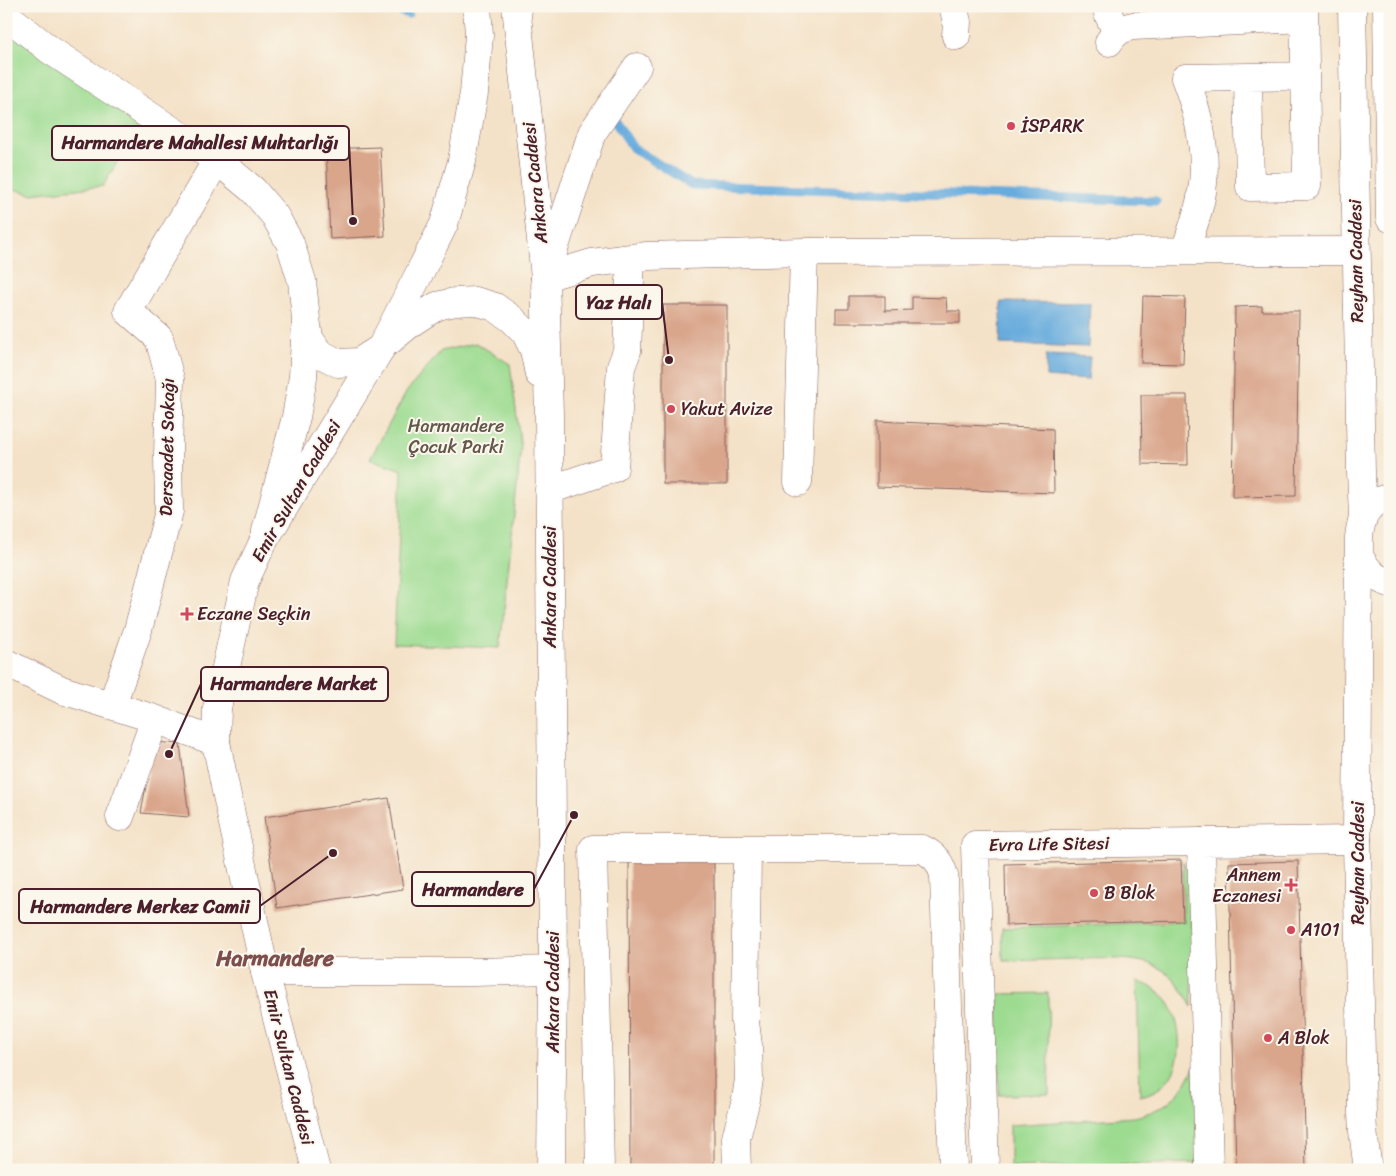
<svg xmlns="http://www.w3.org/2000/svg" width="1396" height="1176" viewBox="0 0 1396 1176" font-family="Sriracha,sans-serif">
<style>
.green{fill:#9ddb91;stroke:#747d5e}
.water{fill:#67acdd;stroke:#586684}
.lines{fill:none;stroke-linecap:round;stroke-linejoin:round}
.stream{stroke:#67acdd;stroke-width:9}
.building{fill:#d9a58b}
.minor-casing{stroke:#866362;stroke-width:29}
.major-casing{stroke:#866362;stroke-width:29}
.minor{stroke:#fff;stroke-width:28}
.major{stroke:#fff;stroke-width:28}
.poi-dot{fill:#d1495b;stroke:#fbf7ec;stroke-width:2}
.labels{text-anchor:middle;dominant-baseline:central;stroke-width:4;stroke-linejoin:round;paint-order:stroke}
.poi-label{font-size:18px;fill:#4a1f2b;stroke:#fbf7ec;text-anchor:start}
.street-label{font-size:18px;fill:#4a1f2b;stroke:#fbf7ec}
.park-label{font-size:18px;fill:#63574a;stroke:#fbf7ec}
.district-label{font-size:22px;font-weight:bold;fill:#7c4e4d;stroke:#fbf7ec}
.leader{fill:none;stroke:#4a1f2b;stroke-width:2}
.callout-dot{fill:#4a1f2b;stroke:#fbf7ec;stroke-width:2}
.callout{fill:#fbf7ec;stroke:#4a1f2b;stroke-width:2}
.callout-label{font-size:19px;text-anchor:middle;font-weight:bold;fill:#4a1f2b}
</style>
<rect width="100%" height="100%" fill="#fbf7ec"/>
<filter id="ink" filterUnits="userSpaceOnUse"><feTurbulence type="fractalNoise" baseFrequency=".02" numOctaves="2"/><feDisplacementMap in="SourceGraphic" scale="10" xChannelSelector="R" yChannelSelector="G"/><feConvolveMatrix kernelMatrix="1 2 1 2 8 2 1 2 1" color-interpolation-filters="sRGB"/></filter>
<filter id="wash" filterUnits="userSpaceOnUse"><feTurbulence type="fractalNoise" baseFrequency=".0096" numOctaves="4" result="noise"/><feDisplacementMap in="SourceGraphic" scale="20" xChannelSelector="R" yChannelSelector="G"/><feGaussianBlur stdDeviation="1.12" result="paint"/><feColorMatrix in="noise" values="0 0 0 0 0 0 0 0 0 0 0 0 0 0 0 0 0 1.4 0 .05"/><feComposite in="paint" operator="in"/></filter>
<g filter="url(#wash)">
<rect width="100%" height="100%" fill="#f4e2c8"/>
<path class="green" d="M6 29 140 124 103 186 31 194 6 187Z
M476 343 510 364 521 448 500 648 394 644 402 470 370 459 407 391 441 351Z
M1183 861 1192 881V1007C1183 991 1174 975 1157 967 1136 956 1100 959 1076 959 1052 960 1027 960 1003 961L1002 928 1166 922 1183 920Z
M1137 981C1148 985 1159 990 1166 999 1171 1005 1174 1013 1176 1020 1185 1052 1177 1089 1140 1096Z
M1048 993 1049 1094 999 1095 998 994Z
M1194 1066 1199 1163 1010 1167V1125L1135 1117C1165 1109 1183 1096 1194 1066Z"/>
<path class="water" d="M1001 302 1090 303 1088 347 1000 344Z
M1046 355 1090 357 1088 380 1046 377Z"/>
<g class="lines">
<path class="stream" d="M388 6 408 14
M614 119 633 148 692 185 1156 201"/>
</g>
<g id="blocks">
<path class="building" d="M380 147 385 236 330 239 326 149Z
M849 296H885V311L912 310V297L946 298 947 311H960V323H836V309H849Z
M1143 296 1185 297 1183 364 1141 363Z
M663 305H727V484H663Z
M1262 306V311H1299L1296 496 1232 497 1235 307Z
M1141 395H1187L1188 465 1142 464Z
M877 421 1053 429 1054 493 877 487Z
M154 742 180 744 189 817 141 813Z
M389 798 403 889 277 908 264 817Z
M714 856V1170H630L629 857Z
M1181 860 1183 921 1006 925 1005 864Z
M1298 861 1306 1170H1236L1229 863Z"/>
</g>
</g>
<g filter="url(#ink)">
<use href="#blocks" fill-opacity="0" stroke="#866362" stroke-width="1"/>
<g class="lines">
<g class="minor-casing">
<path id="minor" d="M953 6 957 22 956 36
M1108 6V14L1117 32
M6 14 11 19 50 50 217 160 253 190 275 216 290 243 302 281 306 319
M1109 42C1115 32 1122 28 1133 26L1304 18
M1248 77 1250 187 1307 186 1304 6
M1185 251C1191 232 1199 212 1202 192 1208 153 1199 114 1185 78L1305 76
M545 277 592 263 647 256 804 252 1356 251
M545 277 592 133 637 67
M798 482 804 252
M549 490 614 468 621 367 627 351 631 258
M266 531 296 417 303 377 306 319 309 338 319 353 338 363 359 362 381 348
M6 663 62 690 155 719 216 742
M112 705 138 630 169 511 168 456 170 379 159 338 128 311 217 160
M120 817 155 719
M1201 842 1209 1170
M265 972H474L553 970
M600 1170 593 849H922C935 855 941 863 944 876L953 1170
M737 1170 736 1138 746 1099 749 1079 748 1045 745 1022 747 849
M985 1170 975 845 1357 840"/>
</g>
<g class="major-casing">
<path id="major" d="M516 6 545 277 549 415 553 970 551 1170
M1352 6 1361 472 1363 516
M1387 6 1390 218
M389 341 412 322 437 306 455 302 475 301 495 307 512 319 525 332 534 350 539 374
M1359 556C1367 570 1373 578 1390 583
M316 1170 265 972 226 791 216 742 217 708 245 581 263 542 381 348 419 274 444 224 462 161 474 93 479 35 477 6
M1368 1170 1363 1131 1362 1113 1357 840 1359 537C1361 516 1368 503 1390 497"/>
</g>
<use href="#minor" class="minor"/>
<use href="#major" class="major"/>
</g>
</g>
<g class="poi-dot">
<circle cx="1011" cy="126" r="5"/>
<circle cx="671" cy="409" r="5"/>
<path d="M184.5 606.5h5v5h5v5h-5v5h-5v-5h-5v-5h5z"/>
<path d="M1288.5 877.5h5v5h5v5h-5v5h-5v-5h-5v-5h5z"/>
<circle cx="1094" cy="893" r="5"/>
<circle cx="1291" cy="930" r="5"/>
<circle cx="1268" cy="1038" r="5"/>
</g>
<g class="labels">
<g class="poi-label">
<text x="1021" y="126">İSPARK</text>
<text x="681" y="409">Yakut Avize</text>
<text x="197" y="614">Eczane Seçkin</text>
<text x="1281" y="875" text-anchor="end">Annem<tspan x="1281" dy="21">Eczanesi</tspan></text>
<text x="1104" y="893">B Blok</text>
<text x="1301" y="930">A101</text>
<text x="1278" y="1038">A Blok</text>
</g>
<g class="street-label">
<text transform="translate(535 183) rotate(-96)">Ankara Caddesi</text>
<text transform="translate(1356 261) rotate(-91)">Reyhan Caddesi</text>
<text transform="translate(167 447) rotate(-89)">Dersaadet Sokağı</text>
<text transform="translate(296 491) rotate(-60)">Emir Sultan Caddesi</text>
<text transform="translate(550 587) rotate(-90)">Ankara Caddesi</text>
<text transform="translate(1049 844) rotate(-1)">Evra Life Sitesi</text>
<text transform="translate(1358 863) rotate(-90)">Reyhan Caddesi</text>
<text transform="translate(553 992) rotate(-90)">Ankara Caddesi</text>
<text transform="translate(289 1067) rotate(76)">Emir Sultan Caddesi</text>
</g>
<g class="park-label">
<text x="456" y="426">Harmandere<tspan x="456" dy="21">Çocuk Parki</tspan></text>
</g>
<g class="district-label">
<text x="275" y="958">Harmandere</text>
</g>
</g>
<path class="leader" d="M353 221L349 143M669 360L662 302M169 754L201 684M574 815L534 889M333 853L260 906"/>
<g class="callout-dot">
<circle cx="353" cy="221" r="5"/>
<circle cx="669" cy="360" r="5"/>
<circle cx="169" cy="754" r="5"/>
<circle cx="574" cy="815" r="5"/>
<circle cx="333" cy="853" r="5"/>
</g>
<g class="callout">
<rect x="52" y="126" width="297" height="34" rx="5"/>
<rect x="576" y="285" width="86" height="34" rx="5"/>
<rect x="201" y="667" width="187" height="34" rx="5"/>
<rect x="412" y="872" width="122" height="34" rx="5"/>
<rect x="19" y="889" width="241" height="34" rx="5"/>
</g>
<g class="callout-label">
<text x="200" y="149">Harmandere Mahallesi Muhtarlığı</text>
<text x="619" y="309">Yaz Halı</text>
<text x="294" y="690">Harmandere Market</text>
<text x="473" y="896">Harmandere</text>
<text x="140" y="913">Harmandere Merkez Camii</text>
</g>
<rect width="1396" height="1176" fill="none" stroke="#fbf7ec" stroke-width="25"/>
</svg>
